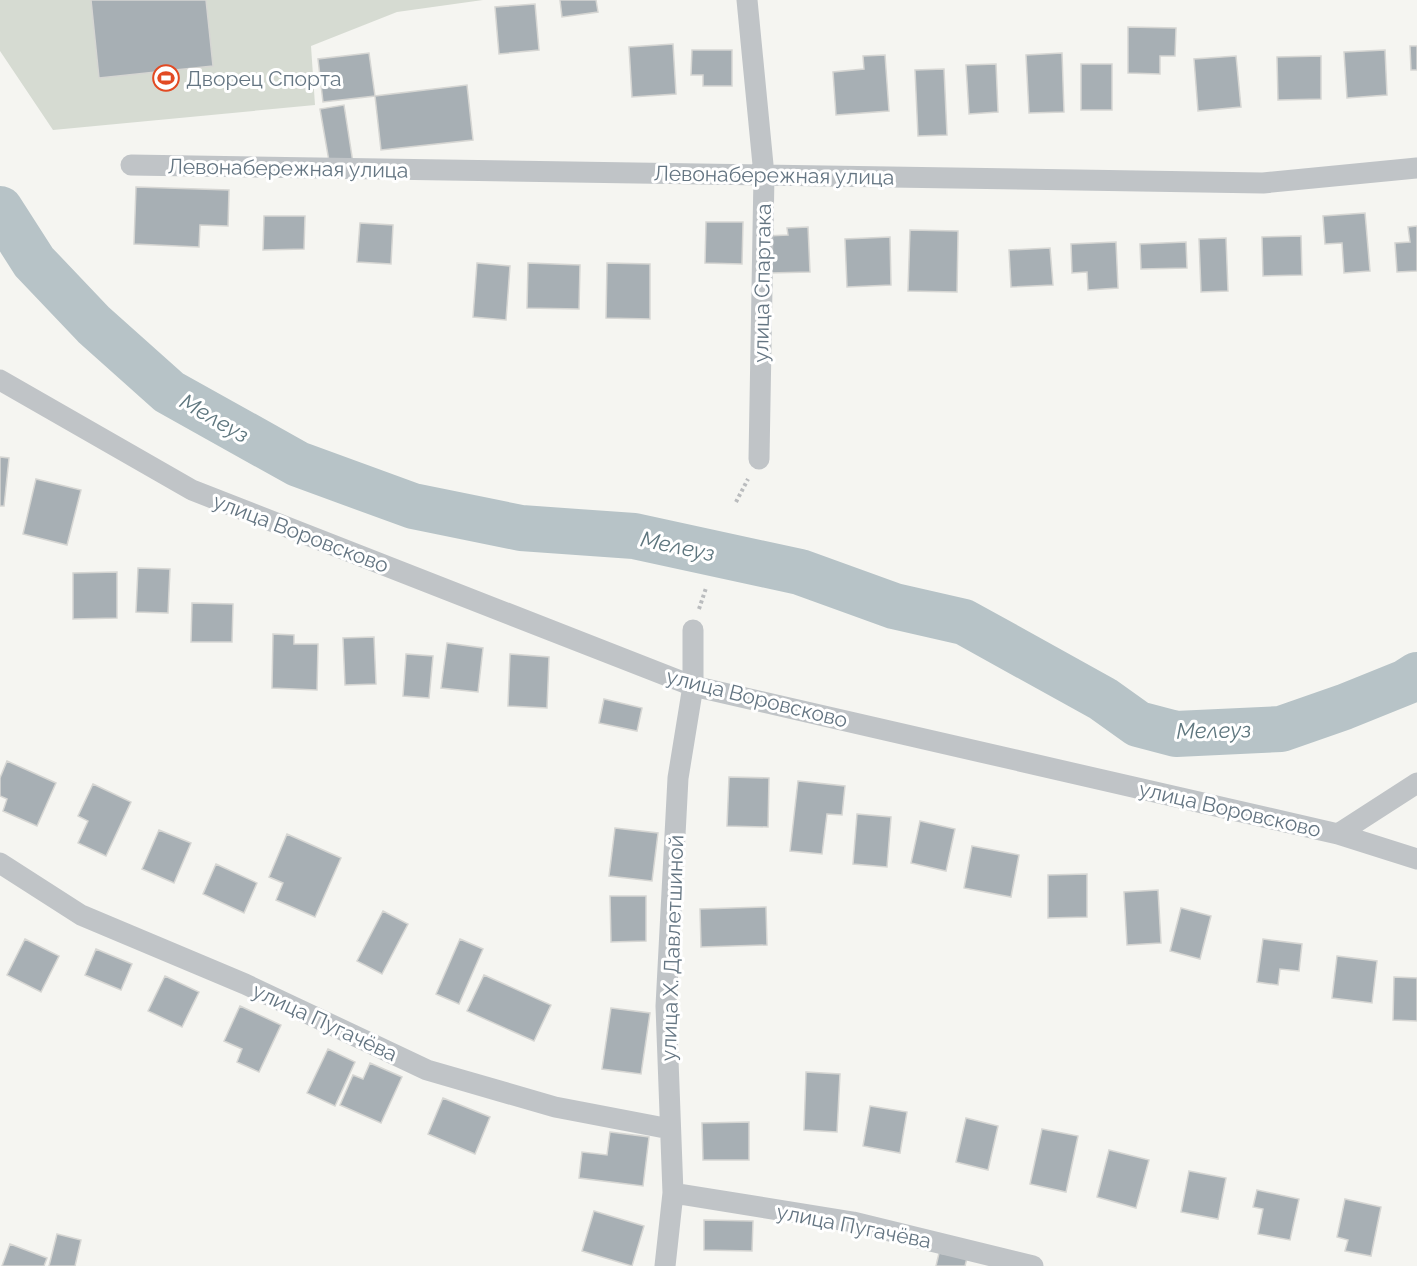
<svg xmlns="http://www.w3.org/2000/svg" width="1417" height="1266" viewBox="0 0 1417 1266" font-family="Raleway,sans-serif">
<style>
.green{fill:#d6dbd2}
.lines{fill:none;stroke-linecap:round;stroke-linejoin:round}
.river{stroke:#b7c3c7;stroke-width:46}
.building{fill:#a7afb4;stroke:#d6d6d3;stroke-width:1.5}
.path{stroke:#babcbe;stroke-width:4;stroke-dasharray:3 3;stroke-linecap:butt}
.street{stroke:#c0c4c7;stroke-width:21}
.labels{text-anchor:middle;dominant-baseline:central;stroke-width:6;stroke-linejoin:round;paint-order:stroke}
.poi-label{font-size:21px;fill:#647582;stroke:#fff;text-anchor:start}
.street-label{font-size:21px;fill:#647582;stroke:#fff}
.water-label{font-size:22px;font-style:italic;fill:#5f777f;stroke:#fff}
</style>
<rect width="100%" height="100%" fill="#f5f5f1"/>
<path class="green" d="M0 0H483L397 12 311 46 315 105 53 130 0 51Z"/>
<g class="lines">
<path class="river" d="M0 209 34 262 94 325 169 392 298 464 413 506 521 528 634 536 800 572 894 606 964 622 1103 699 1138 724 1176 734 1281 729 1344 707 1406 682 1417 675"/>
</g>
<path class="building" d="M91 0H206L213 66 99 78Z
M560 0H596L598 12 562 17Z
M535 4 539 50 499 54 495 7Z
M1128 27 1176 28 1175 56H1160V74L1128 73Z
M673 44 676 94 632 97 629 47Z
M1410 46H1417V70H1411Z
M692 50H732V86H703V75H691Z
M1385 50 1387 95 1347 98 1344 52Z
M369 53 375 96 323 102 318 59Z
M1062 53 1064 112 1029 113 1026 55Z
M885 55 889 111 836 115 833 72 864 69 863 56Z
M1236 56 1241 107 1198 111 1194 59Z
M1321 56V99L1278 100 1277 57Z
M996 64 998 112 969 114 966 65Z
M1081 64H1112V110H1081Z
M944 69 947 135 918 136 915 70Z
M467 85 473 140 381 150 375 96Z
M344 105 353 163 330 167 320 109Z
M136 187 229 190 228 226 200 225 199 247 134 244Z
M1365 213 1370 271 1344 273 1342 243 1325 244 1323 216Z
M264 216H305L304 249 263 250Z
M706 222H743L742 264 705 263Z
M360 223 393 225 391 264 357 262Z
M1417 226V271L1397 272 1395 243 1410 242 1408 227Z
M808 227 810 272 768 273 766 236 788 235 787 228Z
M910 230 958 231 957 292 908 291Z
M1301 236 1302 275 1263 276 1262 237Z
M890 237 891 285 847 287 845 239Z
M1226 238 1228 291 1201 292 1199 239Z
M1116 242 1118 288 1088 290 1087 272 1072 273 1071 244Z
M1186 242 1187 268 1141 269 1140 244Z
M1050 248 1053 285 1011 287 1009 250Z
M477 263 510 266 506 320 473 317Z
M528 263 580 265 579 309 527 308Z
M607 263 650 264V319L606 318Z
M0 457 9 458 4 506H0Z
M36 479 81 490 67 545 23 534Z
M138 568 170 569 168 613 136 612Z
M117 572V618L73 619V573Z
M192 603 233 604 232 642H191Z
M273 634 294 635V644H318L317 690 272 688Z
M374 637 376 684 345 685 343 638Z
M447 643 483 648 478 692 441 688Z
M406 654 433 656 429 698 403 696Z
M510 654 549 657 547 708 508 706Z
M604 699 642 708 637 731 599 723Z
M7 761 56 783 37 826 3 811 7 799 0 796V778Z
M729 777 769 778 768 827 727 826Z
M798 781 845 786 842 815 827 814 822 854 790 851Z
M93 784 131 802 106 856 78 843 88 821 78 816Z
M857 814 891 817 887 867 853 864Z
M920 821 955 829 946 871 911 863Z
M615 828 658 833 652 881 609 876Z
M159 830 191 843 174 883 142 869Z
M287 834 341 858 315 917 276 900 283 883 269 877Z
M972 846 1019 855 1011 897 964 888Z
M216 864 257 883 244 913 203 894Z
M1087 874V917L1048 918V875Z
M1158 890 1161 943 1127 945 1124 892Z
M610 896H646V941L611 942Z
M766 907 767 945 701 947 700 909Z
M1181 908 1211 916 1200 959 1170 951Z
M383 911 408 924 382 974 357 961Z
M25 939 59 956 41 992 7 975Z
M460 939 483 949 459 1004 436 994Z
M1263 939 1302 944 1299 971 1280 969 1278 985 1257 982Z
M96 949 132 964 121 990 85 975Z
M1337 956 1377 961 1372 1003 1332 998Z
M484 975 551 1005 534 1041 467 1011Z
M165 976 199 992 182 1027 148 1011Z
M1394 977 1417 978V1021L1393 1020Z
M240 1006 281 1025 259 1072 237 1062 242 1049 224 1041Z
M611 1008 650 1013 641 1074 602 1069Z
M328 1049 355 1062 335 1106 307 1093Z
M370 1063 402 1077 381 1123 340 1105 353 1075 363 1079Z
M806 1072 840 1074 837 1132 804 1130Z
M443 1098 490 1117 475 1154 428 1134Z
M870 1106 907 1112 900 1153 863 1146Z
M966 1118 998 1126 988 1170 956 1162Z
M749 1122V1160H703L702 1123Z
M1042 1129 1078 1136 1066 1192 1030 1184Z
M610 1132 649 1137 643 1186 579 1178 582 1152 607 1155Z
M1109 1150 1149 1160 1136 1208 1097 1197Z
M1189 1171 1226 1178 1218 1219 1181 1212Z
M1257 1190 1299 1199 1290 1240 1258 1234 1263 1209 1253 1207Z
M1345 1199 1381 1207 1371 1256 1345 1251 1348 1240 1337 1237Z
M594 1211 644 1226 632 1266 582 1251Z
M704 1220 753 1221 752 1251 704 1250Z
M57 1234 81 1240 75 1266H49Z
M10 1244 47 1258 44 1266H2Z
M939 1253 967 1258 965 1266H936Z"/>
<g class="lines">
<path class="path" d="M736 502 748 479
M699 609 706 588"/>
<path class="street" d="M747 0 764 175 759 459
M131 165 1263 183 1417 168
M0 380 192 490 693 686 1338 834 1417 859
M1338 834 1417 783
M0 863 81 915 245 984 427 1070 555 1107 670 1129
M673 1193 853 1222 1033 1266
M665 1266 673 1193 666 1006 678 778 693 686V630"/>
</g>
<defs>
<g id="stadium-ring" transform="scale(1.35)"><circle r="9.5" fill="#fff" stroke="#e24a23" stroke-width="1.5"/><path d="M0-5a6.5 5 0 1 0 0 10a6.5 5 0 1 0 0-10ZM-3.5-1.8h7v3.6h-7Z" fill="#e24a23"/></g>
</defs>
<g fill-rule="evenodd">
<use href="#stadium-ring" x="166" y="78"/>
</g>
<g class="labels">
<g class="poi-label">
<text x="186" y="78">Дворец Спорта</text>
</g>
<g class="street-label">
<text transform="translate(288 168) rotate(1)">Левонабережная улица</text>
<text transform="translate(774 175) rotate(1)">Левонабережная улица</text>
<text transform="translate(762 283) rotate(-89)">улица Спартака</text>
<text transform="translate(301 533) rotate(21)">улица Воровсково</text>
<text transform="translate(757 698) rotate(14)">улица Воровсково</text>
<text transform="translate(1230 809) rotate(13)">улица Воровсково</text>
<text transform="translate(672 948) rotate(-88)">улица Х. Давлетшиной</text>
<text transform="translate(325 1022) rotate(25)">улица Пугачёва</text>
<text transform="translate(854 1226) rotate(11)">улица Пугачёва</text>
</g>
<g class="water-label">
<text transform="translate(215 418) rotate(30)">Мелеуз</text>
<text transform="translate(678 546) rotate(12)">Мелеуз</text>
<text transform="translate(1214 730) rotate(-1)">Мелеуз</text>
</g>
</g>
</svg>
